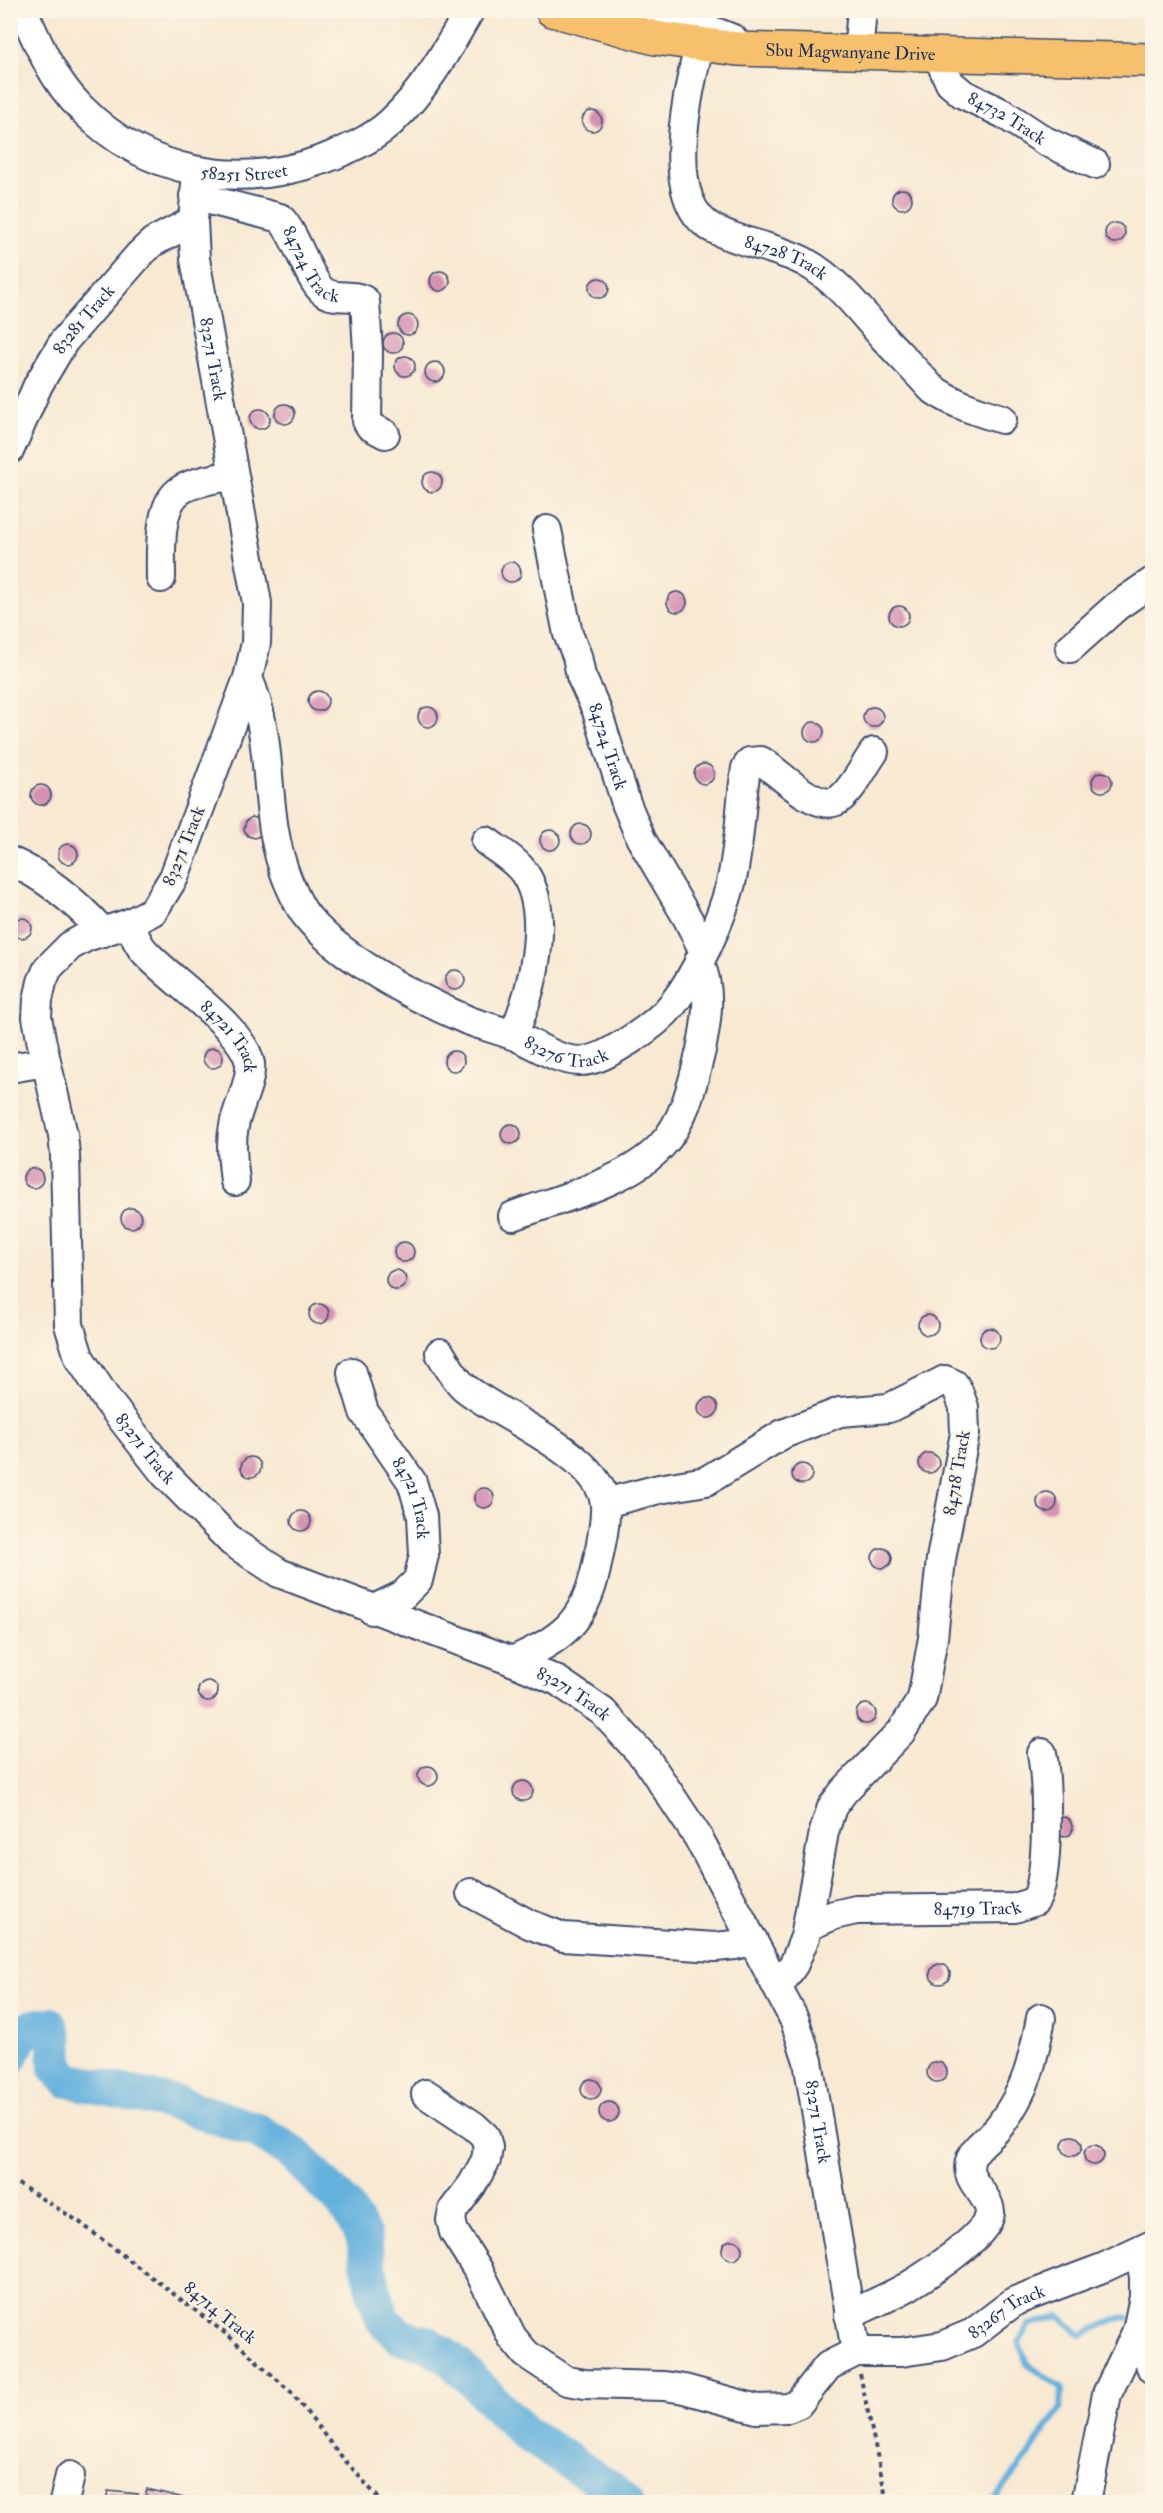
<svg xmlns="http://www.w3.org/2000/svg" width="1163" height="2513" viewBox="0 0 1163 2513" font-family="'IM FELL Double Pica',serif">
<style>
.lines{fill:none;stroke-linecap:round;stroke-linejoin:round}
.stream{stroke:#64b1dd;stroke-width:6}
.river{stroke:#64b1dd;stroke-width:36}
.building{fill:#d591b2}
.minor-casing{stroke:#3c4b6f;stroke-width:32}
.major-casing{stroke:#3c4b6f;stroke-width:36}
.path{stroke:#3c4b6f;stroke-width:4;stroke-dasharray:4.5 4.5;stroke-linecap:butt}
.minor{stroke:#fff;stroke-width:28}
.major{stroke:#f7c06c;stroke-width:33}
.labels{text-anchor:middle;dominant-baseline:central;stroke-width:4.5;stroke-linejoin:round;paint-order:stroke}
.street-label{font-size:18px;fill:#1b2f5e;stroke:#fcf5e5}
</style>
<rect width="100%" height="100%" fill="#fcf5e5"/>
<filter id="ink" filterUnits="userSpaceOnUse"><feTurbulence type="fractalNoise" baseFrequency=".0167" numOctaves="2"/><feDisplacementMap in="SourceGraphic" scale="12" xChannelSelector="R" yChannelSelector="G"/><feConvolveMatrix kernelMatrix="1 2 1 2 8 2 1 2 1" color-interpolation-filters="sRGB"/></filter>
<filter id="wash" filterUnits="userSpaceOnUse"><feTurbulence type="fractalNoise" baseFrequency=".008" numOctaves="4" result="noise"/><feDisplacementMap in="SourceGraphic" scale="24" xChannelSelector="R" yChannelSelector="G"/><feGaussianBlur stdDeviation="1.35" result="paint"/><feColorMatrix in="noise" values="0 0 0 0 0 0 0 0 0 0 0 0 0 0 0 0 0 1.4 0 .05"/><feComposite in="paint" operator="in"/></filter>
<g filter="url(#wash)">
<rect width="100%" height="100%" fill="#f8e9d2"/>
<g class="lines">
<path class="stream" d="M992 2502 1028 2455 1061 2407 1062 2388 1027 2364 1019 2342 1029 2325 1059 2316 1081 2335 1120 2317 1128 2318"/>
<path class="river" d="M10 2058C21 2036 22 2025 50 2025L55 2039 56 2068 68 2080 179 2104 258 2131 293 2153 345 2205 363 2235 373 2289 383 2319 401 2337 428 2344 452 2360 524 2432 610 2488 625 2502"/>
</g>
<g id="blocks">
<path class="building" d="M582 121a10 10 0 1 1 20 0a10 10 0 1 1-20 0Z
M892 199a10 10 0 1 1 20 0a10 10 0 1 1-20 0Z
M1105 233a10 10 0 1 1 20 0a10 10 0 1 1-20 0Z
M430 281a10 10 0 1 1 20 0a10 10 0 1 1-20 0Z
M589 288a10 10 0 1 1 20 0a10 10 0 1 1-20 0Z
M398 325a10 10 0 1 1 20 0a10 10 0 1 1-20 0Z
M383 343a10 10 0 1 1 20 0a10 10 0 1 1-20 0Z
M395 366a10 10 0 1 1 20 0a10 10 0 1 1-20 0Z
M425 372a10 10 0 1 1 20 0a10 10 0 1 1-20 0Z
M275 414a10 10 0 1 1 20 0a10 10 0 1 1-20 0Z
M250 419a10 10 0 1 1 20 0a10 10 0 1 1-20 0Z
M422 482a10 10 0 1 1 20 0a10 10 0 1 1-20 0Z
M501 572a10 10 0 1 1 20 0a10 10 0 1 1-20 0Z
M667 602a10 10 0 1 1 20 0a10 10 0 1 1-20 0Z
M889 616a10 10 0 1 1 20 0a10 10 0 1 1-20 0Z
M308 701a10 10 0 1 1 20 0a10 10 0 1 1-20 0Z
M863 717a10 10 0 1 1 20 0a10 10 0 1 1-20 0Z
M418 717a10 10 0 1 1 20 0a10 10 0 1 1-20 0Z
M804 732a10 10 0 1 1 20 0a10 10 0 1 1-20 0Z
M694 774a10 10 0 1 1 20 0a10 10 0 1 1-20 0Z
M1092 782a10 10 0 1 1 20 0a10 10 0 1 1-20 0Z
M31 795a10 10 0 1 1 20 0a10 10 0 1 1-20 0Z
M252 817 259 819 261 835 255 838 248 836 244 830 246 821Z
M571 834a10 10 0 1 1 20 0a10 10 0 1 1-20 0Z
M540 840a10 10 0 1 1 20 0a10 10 0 1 1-20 0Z
M58 854a10 10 0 1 1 20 0a10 10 0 1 1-20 0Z
M12 928a10 10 0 1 1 20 0a10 10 0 1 1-20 0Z
M445 980a10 10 0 1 1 20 0a10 10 0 1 1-20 0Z
M203 1058a10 10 0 1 1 20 0a10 10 0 1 1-20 0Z
M444 1061a10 10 0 1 1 20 0a10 10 0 1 1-20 0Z
M501 1134a10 10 0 1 1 20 0a10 10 0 1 1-20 0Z
M23 1178a10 10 0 1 1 20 0a10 10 0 1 1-20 0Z
M121 1218a10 10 0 1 1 20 0a10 10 0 1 1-20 0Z
M394 1252a10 10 0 1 1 20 0a10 10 0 1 1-20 0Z
M386 1280a10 10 0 1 1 20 0a10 10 0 1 1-20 0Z
M309 1314a10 10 0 1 1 20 0a10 10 0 1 1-20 0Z
M918 1325a10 10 0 1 1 20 0a10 10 0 1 1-20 0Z
M980 1338a10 10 0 1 1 20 0a10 10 0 1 1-20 0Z
M698 1408a10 10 0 1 1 20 0a10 10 0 1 1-20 0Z
M919 1463a10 10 0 1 1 20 0a10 10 0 1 1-20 0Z
M241 1467a10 10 0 1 1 20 0a10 10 0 1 1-20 0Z
M792 1474a10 10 0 1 1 20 0a10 10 0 1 1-20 0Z
M474 1498a10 10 0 1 1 20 0a10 10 0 1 1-20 0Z
M1037 1502a10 10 0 1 1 20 0a10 10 0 1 1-20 0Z
M291 1521a10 10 0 1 1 20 0a10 10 0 1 1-20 0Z
M872 1558a10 10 0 1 1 20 0a10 10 0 1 1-20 0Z
M198 1691a10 10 0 1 1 20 0a10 10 0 1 1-20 0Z
M856 1714a10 10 0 1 1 20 0a10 10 0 1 1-20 0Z
M418 1776a10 10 0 1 1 20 0a10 10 0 1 1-20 0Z
M513 1791a10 10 0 1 1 20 0a10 10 0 1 1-20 0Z
M1065 1817 1070 1820 1073 1829 1070 1835 1060 1837 1057 1836 1058 1818Z
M930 1974a10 10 0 1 1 20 0a10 10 0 1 1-20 0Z
M927 2072a10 10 0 1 1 20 0a10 10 0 1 1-20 0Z
M581 2089a10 10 0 1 1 20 0a10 10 0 1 1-20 0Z
M599 2112a10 10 0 1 1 20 0a10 10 0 1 1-20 0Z
M1062 2146a10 10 0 1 1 20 0a10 10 0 1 1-20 0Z
M1084 2155a10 10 0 1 1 20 0a10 10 0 1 1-20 0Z
M722 2250a10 10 0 1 1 20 0a10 10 0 1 1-20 0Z
M147 2489 200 2502H144Z
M108 2491 138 2494 137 2502H106Z"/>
</g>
</g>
<g filter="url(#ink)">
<use href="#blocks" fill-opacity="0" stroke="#3c4b6f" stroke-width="1.5"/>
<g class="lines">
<g class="minor-casing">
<g id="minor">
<path id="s1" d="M23 10C39 46 53 80 81 108 146 174 238 191 324 159 347 150 373 139 391 122 425 90 447 50 470 10"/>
<path d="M647 10 687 21 733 39"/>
<path id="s2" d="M699 45C689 91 660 202 714 229 743 244 777 247 805 262 836 279 861 311 884 338 900 355 916 371 931 388 954 404 976 411 1002 419"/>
<path d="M858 53 862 10"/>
<path id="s3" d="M937 54 950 83 963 94 1004 114 1045 141 1095 164"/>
<path id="s4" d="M197 172 193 221 195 259 257 603 256 643 248 678 174 877 153 911 130 923 86 937 70 946 48 968 42 982 38 1000 37 1017 41 1039 63 1135 65 1155 69 1325 79 1357 107 1400 165 1474 232 1542 279 1573 512 1661 558 1681 603 1712 647 1760 698 1837 795 2021 808 2061 856 2352"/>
<path id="s5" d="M194 196 280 218C297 235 309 282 324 292 336 300 353 293 365 301L368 351 367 421 370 426 385 434"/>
<path id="s6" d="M10 449 38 385 64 341 140 254 153 242 193 221"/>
<path id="s7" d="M547 530 568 634 577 656 581 676 597 711 626 803 641 839 688 919 704 952"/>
<path d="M161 578C161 555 158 508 178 492 191 481 217 479 233 475"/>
<path d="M1070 648 1117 606 1152 582"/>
<path id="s8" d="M248 678C277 745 260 813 288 881 293 892 298 905 305 914 337 957 418 999 467 1020 483 1026 500 1030 515 1036 537 1045 555 1060 580 1061 598 1061 615 1049 630 1040 646 1030 661 1019 673 1004 697 973 721 921 731 883 740 846 740 806 746 768L750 762 761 761C780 772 819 817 841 798 854 787 864 766 874 752"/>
<path d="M486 841C499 851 516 860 525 874 552 916 532 993 513 1035"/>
<path d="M10 861C47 877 77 903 103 932"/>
<path id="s9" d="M130 923C134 933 137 944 145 952 169 979 245 1029 250 1064 252 1081 237 1108 234 1126 230 1144 233 1163 235 1181"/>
<path d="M10 1068 46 1062"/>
<path d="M513 1216C558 1199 628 1182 661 1146 685 1121 693 1082 701 1050 707 1020 712 989 699 961"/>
<path d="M440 1353C447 1364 454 1378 464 1387 498 1416 602 1455 605 1505 606 1526 600 1548 596 1569 584 1624 561 1639 512 1661"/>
<path id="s10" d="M352 1372 364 1412 412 1482 422 1516 424 1555 418 1580 403 1595 372 1610"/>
<path d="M605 1503 659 1489 706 1481 783 1434 840 1412 889 1408 945 1380 954 1384 958 1391 964 1407 965 1433 941 1559 933 1638 922 1699 901 1732 844 1791 832 1807 824 1832 805 1937 794 1964 778 1987"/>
<path d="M471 1893 529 1924 563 1937 715 1947 735 1945 753 1940"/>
<path id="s11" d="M808 1926 834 1915 856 1910 1015 1908 1035 1901C1050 1878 1047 1782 1042 1753"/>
<path id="s12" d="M426 2094 474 2126 485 2136 488 2147 486 2160 472 2185 453 2210 451 2220 454 2232 479 2271 512 2337 526 2354 567 2381 585 2384 664 2386 684 2389 757 2409 788 2408 798 2404 828 2366 856 2352H901L942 2346 973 2333 1015 2301 1105 2267 1152 2245"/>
<path d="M1140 2251 1144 2277V2297L1137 2331 1152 2369"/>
<path d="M849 2315C868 2306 889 2297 907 2287 925 2276 992 2233 990 2212 988 2191 962 2181 971 2158 976 2145 993 2136 1001 2124 1027 2089 1033 2060 1041 2018"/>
<path d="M64 2502 70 2476"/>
<path d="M1086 2502 1107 2394 1137 2331"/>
</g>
</g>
<g class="major-casing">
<g id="major">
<path id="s13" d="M552 10 655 38 737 49 1152 60"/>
</g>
</g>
<path class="path" d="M10 2179 78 2221 230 2337 291 2392 336 2450 382 2502
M860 2374 887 2502"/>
<use href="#minor" class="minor"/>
<use href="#major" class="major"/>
</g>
</g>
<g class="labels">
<g class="street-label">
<text stroke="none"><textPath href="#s13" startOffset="303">Sbu Magwanyane Drive</textPath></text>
<text stroke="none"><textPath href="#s3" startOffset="99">84732 Track</textPath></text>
<text stroke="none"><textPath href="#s1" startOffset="296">58251 Street</textPath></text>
<text stroke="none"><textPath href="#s5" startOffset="146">84724 Track</textPath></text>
<text stroke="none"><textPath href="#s2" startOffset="274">84728 Track</textPath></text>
<text stroke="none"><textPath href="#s6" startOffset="150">83281 Track</textPath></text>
<text stroke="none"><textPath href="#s4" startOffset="189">83271 Track</textPath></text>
<text stroke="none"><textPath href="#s7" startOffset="226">84724 Track</textPath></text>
<text transform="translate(184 846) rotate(-68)">83271 Track</text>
<text stroke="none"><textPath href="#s9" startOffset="154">84721 Track</textPath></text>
<text stroke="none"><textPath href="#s8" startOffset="546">83276 Track</textPath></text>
<text stroke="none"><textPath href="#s4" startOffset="1395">83271 Track</textPath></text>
<text transform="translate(957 1473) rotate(-80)">84718 Track</text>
<text stroke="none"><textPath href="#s10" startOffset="142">84721 Track</textPath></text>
<text stroke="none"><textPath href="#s4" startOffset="1898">83271 Track</textPath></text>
<text stroke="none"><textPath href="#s11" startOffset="172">84719 Track</textPath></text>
<text stroke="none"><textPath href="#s4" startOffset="2402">83271 Track</textPath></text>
<text stroke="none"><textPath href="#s12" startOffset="846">83267 Track</textPath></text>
<text transform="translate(220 2313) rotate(39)">84714 Track</text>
</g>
</g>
<rect width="1163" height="2513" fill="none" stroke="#fcf5e5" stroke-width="36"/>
</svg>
